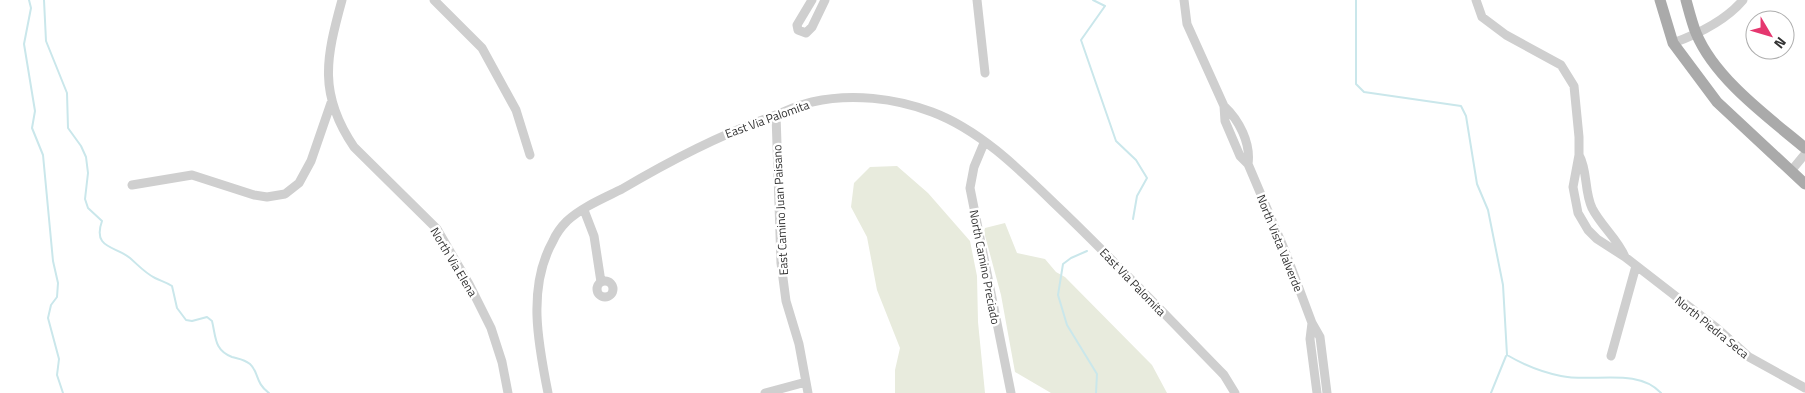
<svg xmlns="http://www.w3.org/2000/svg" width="1805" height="393" viewBox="0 0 1805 393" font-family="'Titillium Web',sans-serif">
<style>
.green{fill:#e8ebdd}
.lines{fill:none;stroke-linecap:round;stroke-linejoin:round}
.stream{stroke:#cae7eb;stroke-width:2}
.minor{stroke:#cfcfcf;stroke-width:9}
.major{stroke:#aaa;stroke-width:11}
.labels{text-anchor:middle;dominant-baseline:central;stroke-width:5;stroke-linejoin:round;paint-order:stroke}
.street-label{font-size:12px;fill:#323232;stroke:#fff}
</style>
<rect width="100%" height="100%" fill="#fff"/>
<path class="green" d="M897 166 928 193 970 241 977 276 978 322 985 393H895V370L900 348 877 290 867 237 851 207 854 183 870 167Z
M1005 223 1017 253 1045 259 1056 272 1065 277 1152 365 1167 393H1051L1015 372 1001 295 984 232 985 228Z"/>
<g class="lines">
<path class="stream" d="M29 0 31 8 24 44 35 111 32 128 43 155 53 261 58 283 57 297 51 305 48 318 59 359 57 375 63 393
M44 0 46 41 67 93 68 128 81 146 86 157 88 173 85 199 88 208 102 221C92 249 116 246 130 258 138 265 145 273 155 278 161 281 166 282 172 286L177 308 186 320 192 321 207 317 212 321C216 337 214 350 232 357 239 359 244 359 250 364 259 372 255 383 269 393
M1093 0 1105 6 1081 40 1116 141 1136 160 1147 178 1137 196 1133 219
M1356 0V84L1364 92 1461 106 1466 116 1477 184 1488 210 1503 285 1507 355C1524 365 1541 372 1561 376 1592 383 1637 367 1661 393
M1087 251 1071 258 1063 264 1058 295 1067 325 1097 374 1096 393
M1491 393 1506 356"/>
<path class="minor" d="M342 0C326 58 318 94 354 147L437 229 469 284 491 328 502 362 508 393
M434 0 482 48 516 110 530 155
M812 0 797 25 798 30 806 33 812 27 825 0
M977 0 985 73
M1184 0 1187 24 1224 106 1225 121 1240 156 1248 164 1285 251 1312 323 1320 337 1327 393
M1476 0 1482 17 1506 35 1561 65 1574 86 1579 137V155L1573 187 1578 213 1588 230 1597 239 1625 257 1718 329 1749 357 1805 388
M1673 43C1698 34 1726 20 1743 0
M1224 106C1239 120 1251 143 1248 164
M776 115 781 263 786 301 799 344 808 393
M984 143 974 167 970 188 1011 393
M1579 155C1588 171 1584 191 1592 208 1601 226 1618 239 1625 257
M1791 171 1805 154
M132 185 192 175 254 195 267 197 285 194 299 183 311 161 331 103
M584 210 594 236 601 282
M597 289a8 8 0 1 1 16 0a8 8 0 1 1-16 0Z
M1312 323 1310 339 1317 393
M1611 356 1636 266
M548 393C538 343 527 287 553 241 556 234 562 226 567 221 582 207 604 198 622 189 671 160 717 136 770 117 784 112 798 105 812 102 851 93 895 98 932 112 980 130 1020 170 1056 205 1114 260 1168 318 1224 375L1235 393
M765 393 806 382"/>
<path class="major" d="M1660 0 1673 43 1717 102 1805 184
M1686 0C1689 11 1692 23 1696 33 1715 79 1768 117 1805 148"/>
</g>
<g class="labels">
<g class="street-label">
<text transform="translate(767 119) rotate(-20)">East Via Palomita</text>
<text transform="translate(780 210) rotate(-93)">East Camino Juan Paisano</text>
<text transform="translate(1280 243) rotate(68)">North Vista Valverde</text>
<text transform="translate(454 262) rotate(59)">North Via Elena</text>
<text transform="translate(985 267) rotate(79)">North Camino Preciado</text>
<text transform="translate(1133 282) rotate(46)">East Via Palomita</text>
<text transform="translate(1712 327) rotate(39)">North Piedra Seca</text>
</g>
</g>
<g transform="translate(1770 35) rotate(128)"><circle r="24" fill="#ffffff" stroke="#adadad"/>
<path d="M0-4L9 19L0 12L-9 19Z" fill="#e5376f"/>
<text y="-8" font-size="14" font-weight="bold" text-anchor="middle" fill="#323232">N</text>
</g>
</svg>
